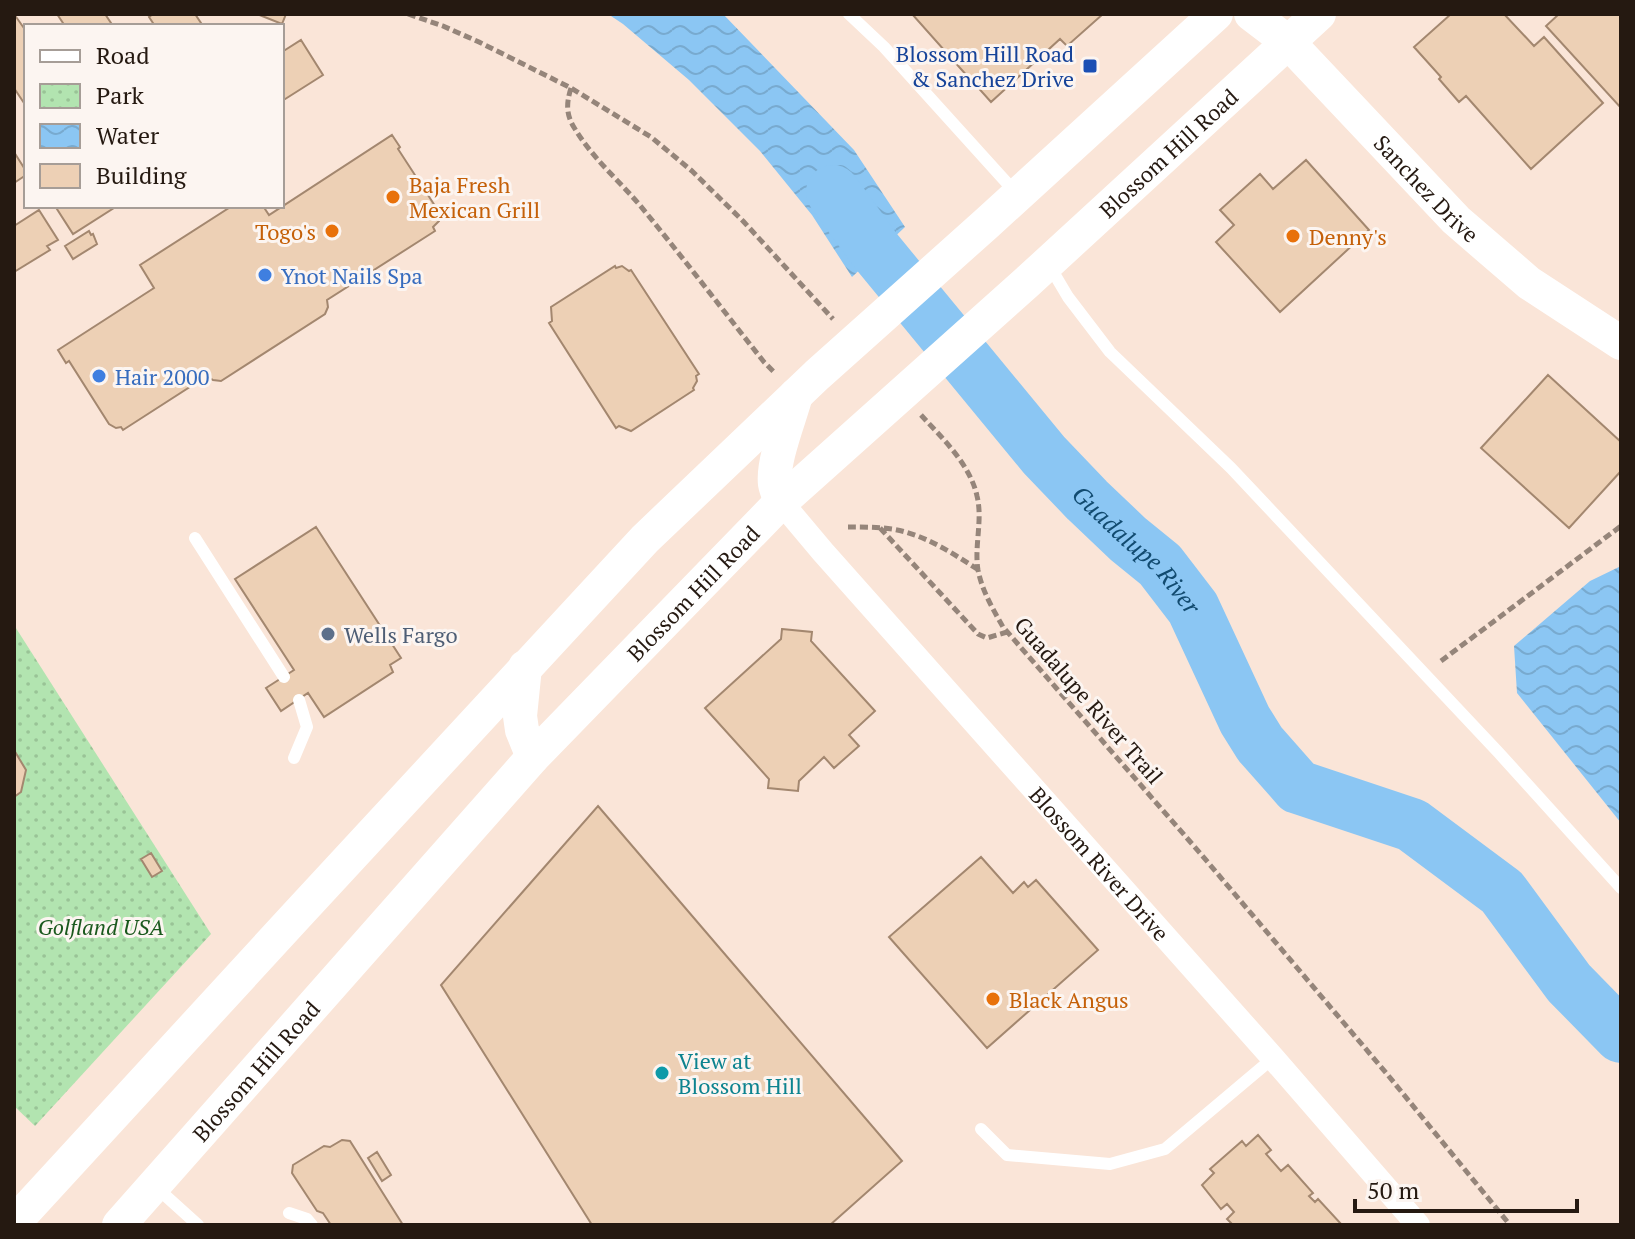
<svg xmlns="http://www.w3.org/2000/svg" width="1635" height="1239" viewBox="0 0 1635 1239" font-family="'PT Serif',serif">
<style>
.park{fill:url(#park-dots)}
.water{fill:url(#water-waves)}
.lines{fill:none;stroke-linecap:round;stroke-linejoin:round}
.river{stroke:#8bc6f3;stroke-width:54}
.building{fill:#edd0b5;stroke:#a3876f;stroke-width:2}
.path{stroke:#95857a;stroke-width:5;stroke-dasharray:8 4;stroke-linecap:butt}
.lane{stroke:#fff;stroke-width:12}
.street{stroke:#fff;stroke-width:24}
.secondary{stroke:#fff;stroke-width:34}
.transit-dot{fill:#1a4fb4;stroke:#fcf5f1;stroke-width:3}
.food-dot{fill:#e8710a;stroke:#fcf5f1;stroke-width:3}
.shop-dot{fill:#3f7fe0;stroke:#fcf5f1;stroke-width:3}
.service-dot{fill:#5c6f8a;stroke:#fcf5f1;stroke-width:3}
.culture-dot{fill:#0f9aa8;stroke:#fcf5f1;stroke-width:3}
.labels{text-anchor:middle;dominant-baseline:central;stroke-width:6;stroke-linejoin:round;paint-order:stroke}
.transit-label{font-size:22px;fill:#164399;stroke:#fcf5f1;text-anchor:end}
.street-label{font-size:22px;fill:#251911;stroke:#fcf5f1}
.food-label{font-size:22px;fill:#c56008;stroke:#fcf5f1;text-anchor:start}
.shop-label{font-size:22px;fill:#366cbe;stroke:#fcf5f1;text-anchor:start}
.service-label{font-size:22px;fill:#4e5e75;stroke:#fcf5f1;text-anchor:start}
.park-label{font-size:22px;font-style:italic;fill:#1a591d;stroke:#fcf5f1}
.culture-label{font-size:22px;fill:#0d838f;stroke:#fcf5f1;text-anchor:start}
.water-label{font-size:24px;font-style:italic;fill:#124b70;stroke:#fcf5f1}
</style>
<defs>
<pattern id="park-dots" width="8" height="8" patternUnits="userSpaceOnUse" patternTransform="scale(2)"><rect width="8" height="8" fill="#b2e4b0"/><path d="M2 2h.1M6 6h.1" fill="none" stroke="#99c396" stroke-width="1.8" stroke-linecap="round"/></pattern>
<pattern id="water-waves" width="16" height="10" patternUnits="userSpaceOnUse" patternTransform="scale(2)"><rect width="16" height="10" fill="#8bc6f3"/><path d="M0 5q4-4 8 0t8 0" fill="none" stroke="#78aacf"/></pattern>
</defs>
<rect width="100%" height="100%" fill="#fae5d8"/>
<path class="park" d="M14 625 211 934 35 1126 14 1106Z"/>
<path class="water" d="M608 14H723L854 150 905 227 852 277 812 215 760 151 689 80 623 24Z
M1621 566V823L1517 693 1514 646 1590 581Z"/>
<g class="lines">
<path class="river" id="s1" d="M833 192 876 251 1044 455 1087 500 1128 539 1160 565 1193 608 1245 720 1260 744 1298 787 1412 825 1502 892 1569 983 1621 1036"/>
</g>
<path class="building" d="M14 14 26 31V106L14 88Z
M57 14H105L113 26H65Z
M153 14H195L203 26H155L149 17Z
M257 14H286L282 24Z
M912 14H1103L1067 46 1060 39 991 102 975 84 970 87 965 82 969 78Z
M1451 14H1504L1534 46 1544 37 1603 103 1531 169 1466 96 1459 102 1439 79 1441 77 1414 47Z
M1559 14H1621V108L1546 26Z
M301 40 323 75 282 101V52Z
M392 135 400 147 398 149 439 212V221L433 227 435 231 327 300 328 307 325 314 221 381 213 380 207 376 123 430 121 427 116 428 109 424 69 361 66 363 58 350 154 288 140 265 232 206H263L269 215Z
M14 152 26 171V175L14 183Z
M1306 160 1369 230 1280 312 1216 242 1234 225 1220 210 1260 174 1273 189Z
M55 206H117L73 234Z
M39 210 58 240 47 246 50 250 14 272V226Z
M89 231 91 235 93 234 97 244 73 259 65 246Z
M615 266 616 268 622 266 629 271 631 270 699 374 696 376 697 381 693 388 694 390 631 431 619 426 616 428 549 323 552 321 551 307Z
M1548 375 1621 442V471L1569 528 1481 448Z
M316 527 401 658 390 665 393 672 324 717 308 693 281 711 266 688 294 670 235 579Z
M782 629 812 632 811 641 875 711 849 735 859 746 834 768 824 757 799 781 798 791 768 788 769 779 705 708 781 639Z
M14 750 26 770 21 792 14 797Z
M598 806 902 1161 830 1225H592L441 985Z
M151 853 162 871 152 877 141 859Z
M981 857 1013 893 1024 882 1028 887 1036 880 1098 950 987 1048 889 937Z
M1258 1135 1271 1150 1266 1154 1281 1171 1288 1165 1313 1193 1309 1196 1315 1202 1318 1199 1342 1225H1233L1227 1219 1234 1212 1227 1204 1221 1209 1202 1185 1214 1173 1210 1169 1242 1141 1246 1146Z
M342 1140 350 1141 403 1225H331L323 1213 317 1211 292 1173 293 1165 324 1146 330 1147Z
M377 1152 391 1175 382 1181 368 1158Z"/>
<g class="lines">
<path class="path" d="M408 14 443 26 479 42 571 88 651 137 692 171 743 221 833 319
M571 88C566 104 566 115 575 129 592 157 617 179 638 203 681 255 722 309 764 362L775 373
M921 415C942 438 970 464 977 496 983 520 974 546 978 570 982 591 993 609 1003 627L1200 853 1387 1074 1510 1225
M848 527C862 527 877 527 892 529 923 534 951 552 977 569
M880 528 978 634 987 638 1007 632
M1441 661 1621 526"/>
<path class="lane" d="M849 14 884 47 1016 193
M1049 265 1068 297 1110 352 1231 468 1499 753 1621 888
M195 538 284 677
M294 758 307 727 299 700
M981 1129 1007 1155 1110 1164 1165 1149 1273 1058
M157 1188 198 1225
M289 1213 307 1219 312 1225"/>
<path class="street" id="s2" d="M781 502 823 552 1273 1058 1418 1225"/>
<g class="secondary">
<path id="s3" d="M1251 14 1288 42 1456 220 1529 283 1621 343"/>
<path d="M781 502C779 496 776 490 775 484 772 461 790 418 796 395"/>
<path d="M525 667 520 716 522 730 533 757"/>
<path d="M14 1223 296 916 645 539 817 375 986 224 1216 14"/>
<path id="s4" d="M119 1225 533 757 781 502 1026 283 1319 14"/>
</g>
</g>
<rect class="transit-dot" x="1082" y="58" width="16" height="16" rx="4"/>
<g class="food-dot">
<circle cx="393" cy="197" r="8"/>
<circle cx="332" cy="231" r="8"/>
<circle cx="1293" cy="236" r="8"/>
<circle cx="993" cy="999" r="8"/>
</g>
<g class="shop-dot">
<circle cx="265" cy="275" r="8"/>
<circle cx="99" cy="376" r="8"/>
</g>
<circle class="service-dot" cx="328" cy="634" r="8"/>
<circle class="culture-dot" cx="662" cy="1073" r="8"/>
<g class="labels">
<g class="transit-label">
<text x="1074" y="53">Blossom Hill Road<tspan x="1074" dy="25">&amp; Sanchez Drive</tspan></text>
</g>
<g class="street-label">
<text stroke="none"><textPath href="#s4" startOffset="1502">Blossom Hill Road</textPath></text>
<text stroke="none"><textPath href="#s3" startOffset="248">Sanchez Drive</textPath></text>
<text stroke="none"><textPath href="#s4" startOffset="854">Blossom Hill Road</textPath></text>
<text transform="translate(1089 700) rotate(49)">Guadalupe River Trail</text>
<text stroke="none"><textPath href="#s2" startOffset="482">Blossom River Drive</textPath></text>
<text stroke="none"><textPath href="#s4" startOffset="206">Blossom Hill Road</textPath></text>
</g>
<g class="food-label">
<text x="409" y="184">Baja Fresh<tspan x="409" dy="25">Mexican Grill</tspan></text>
<text x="316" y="231" text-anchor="end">Togo's</text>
<text x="1309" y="236">Denny's</text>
<text x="1009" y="999">Black Angus</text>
</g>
<g class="shop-label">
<text x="281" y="275">Ynot Nails Spa</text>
<text x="115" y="376">Hair 2000</text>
</g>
<g class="service-label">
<text x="344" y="634">Wells Fargo</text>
</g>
<g class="park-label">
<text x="101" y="926">Golfland USA</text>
</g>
<g class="culture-label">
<text x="678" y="1060">View at<tspan x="678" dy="25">Blossom Hill</tspan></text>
</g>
<g class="water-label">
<text stroke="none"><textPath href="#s1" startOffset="470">Guadalupe River</textPath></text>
</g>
</g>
<rect width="1635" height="1239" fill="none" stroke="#251911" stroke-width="32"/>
<rect x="24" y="24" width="260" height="184" fill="#fcf5f1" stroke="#a69d97" stroke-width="2"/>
<rect x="40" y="50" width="40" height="12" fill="#ffffff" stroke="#a69d97" stroke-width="2"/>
<text x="96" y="64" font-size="24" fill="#251911">Road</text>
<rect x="40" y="84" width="40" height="24" fill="url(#park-dots)" stroke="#a69d97" stroke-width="2"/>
<text x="96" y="104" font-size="24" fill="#251911">Park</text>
<rect x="40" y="124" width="40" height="24" fill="url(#water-waves)" stroke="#a69d97" stroke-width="2"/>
<text x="96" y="144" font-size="24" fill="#251911">Water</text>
<rect x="40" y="164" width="40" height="24" fill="#edd0b5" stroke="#a69d97" stroke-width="2"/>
<text x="96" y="184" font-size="24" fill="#251911">Building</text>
<path d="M1355 1199v12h222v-12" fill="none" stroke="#251911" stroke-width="4"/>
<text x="1367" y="1199" font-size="24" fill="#251911" stroke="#fcf5f1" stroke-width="6" paint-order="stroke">50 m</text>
</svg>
